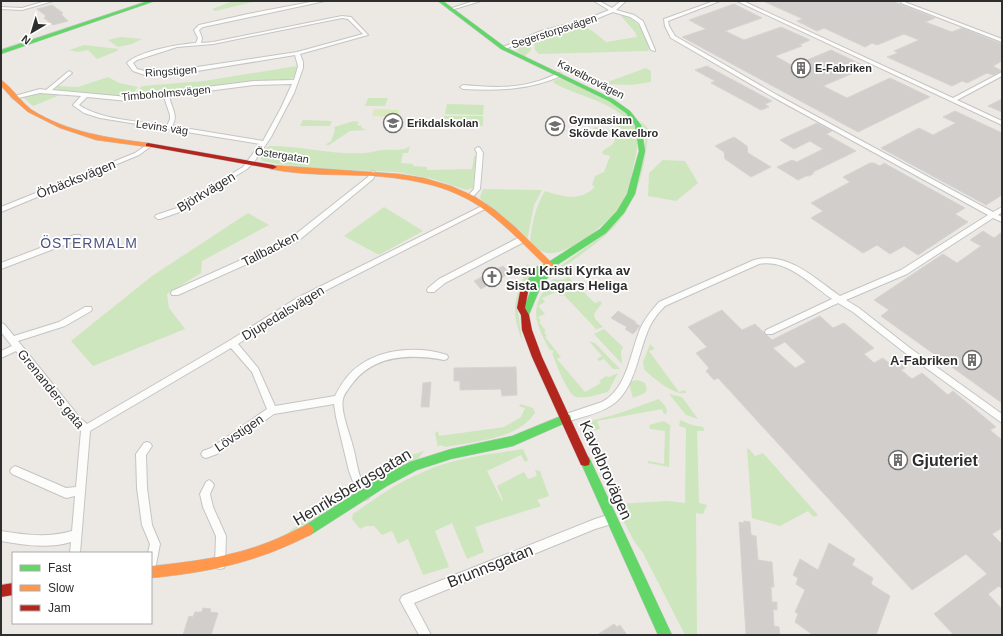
<svg xmlns="http://www.w3.org/2000/svg" width="1003" height="636" viewBox="0 0 1003 636" font-family="Arial,sans-serif">
<style>
.green{fill:#cee6be}
.pitch{fill:#d9eabb}
.building{fill:#d1cecb;stroke:#d7d4d0;fill-rule:evenodd}
.lines{fill:none;stroke-linecap:round;stroke-linejoin:round}
.street-casing{stroke:#c5c4c5;stroke-width:2}
.fast-casing{stroke:#c5c4c5;stroke-width:1}
.slow-casing{stroke:#c5c4c5;stroke-width:1}
.jam-casing{stroke:#c5c4c5;stroke-width:1}
.street{fill:#fcfcfb;fill-rule:evenodd}
.fast{fill:#63d668;fill-rule:evenodd}
.slow{fill:#ff974d;fill-rule:evenodd}
.jam{fill:#b3261e;fill-rule:evenodd}
.labels{text-anchor:middle;dominant-baseline:central;stroke-width:3.5;stroke-linejoin:round;paint-order:stroke}
.far-street-label{font-size:11px;fill:#2e2e2e;stroke:#fff}
.far-poi-label{font-size:11px;font-weight:bold;fill:#2e2e2e;stroke:#fff;text-anchor:start}
.street-label{font-size:13px;fill:#2e2e2e;stroke:#fff}
.poi-label{font-size:13px;font-weight:bold;fill:#2e2e2e;stroke:#fff;text-anchor:start}
.neighbourhood-label{font-size:14px;letter-spacing:1px;fill:#4d5680;stroke:#fff}
.near-poi-label{font-size:16px;font-weight:bold;fill:#2e2e2e;stroke:#fff;text-anchor:start}
.near-street-label{font-size:16px;fill:#2e2e2e;stroke:#fff}
</style>
<rect width="100%" height="100%" fill="#ece8e4"/>
<path class="green" d="M233 1H253V2L215 11 212 9Z
M620 15C639 18 644 33 650 49L647 51 539 54 535 50 534 41C543 37 570 25 579 26 589 26 598 36 606 42L637 37 635 32Z
M121 37 142 39 132 44 118 47 108 40Z
M534 37H536L530 40 531 50 524 57 515 49 517 46Z
M84 45 119 49 117 51 97 59 88 50 78 52 69 50Z
M297 66 294 77 288 81 133 97 142 86 204 81Z
M646 68 651 71V82L632 85 602 84Z
M108 77 119 83 138 87 130 97 58 91 56 88 58 86 78 87Z
M558 79H563C583 89 611 97 627 114 640 130 639 144 634 163 631 178 628 193 620 206 608 223 569 256 548 253 540 252 535 247 530 242 532 224 535 207 545 191 564 197 579 202 595 187L592 185 595 176 604 172 610 156 602 154 603 151C608 146 616 145 615 137 608 129 597 128 588 133L587 138H583L584 136V131L592 130 595 127 615 131 620 122 622 115C602 99 575 95 554 83L553 81Z
M38 93 60 95 33 106 24 98 26 96Z
M368 98H388L385 106H365Z
M447 104 484 105 483 115 445 114Z
M444 116H483V126H443Z
M303 120 332 121 330 126H300Z
M354 121 359 122 357 125 362 126 361 128 366 130 350 131 329 145H325L331 141 335 130 334 127Z
M640 121 649 129 648 135C644 172 637 207 608 233 592 248 572 260 555 274H552C580 247 621 232 636 192 639 183 640 174 642 165 645 148 648 136 640 121Z
M270 146C302 146 333 155 365 153 371 153 377 150 383 150 392 149 402 152 410 146L408 153H403L401 163 413 164V166L427 167V170L472 169 474 156H476L473 188 466 190 433 179 397 172 301 168 262 161 261 158 267 147Z
M663 160 685 161 698 183 676 201 648 196 649 173Z
M483 189 542 190 534 205 527 241 481 200 480 197Z
M384 207 423 231 379 255 344 236Z
M248 213 269 225 202 261 201 273 167 294 169 308 185 329 93 366 71 341 152 276Z
M527 264 535 269 519 300 518 311 522 340C508 304 518 298 527 264Z
M573 275 569 278 595 303 600 301 602 303 594 314 595 319 603 327 592 331 596 329 564 295 560 296 556 292 542 298 545 302 538 306 545 314 538 317 541 321 539 322 546 331 544 332 547 336 545 337 561 357 557 359 585 392 601 383 599 381 606 376 609 377 618 373 608 392C599 394 586 399 576 397 567 394 556 363 552 353L554 352 552 350H550C533 320 529 307 553 279L562 280Z
M604 329 623 347 621 352 622 364 594 334Z
M589 341 595 343 620 369H613L604 359 599 361 597 359 602 356Z
M650 344 655 349 649 351 679 392 685 390 686 393C675 396 652 378 644 369L643 362Z
M632 381 638 380 645 383 647 389 645 393 633 398 629 384Z
M669 394 682 397 698 419 686 415Z
M659 399 665 406 667 411 666 414H664L662 409 597 421 600 429 592 431 587 429 590 422 594 420 614 415Z
M520 404 533 408 535 413C516 440 476 441 446 447L440 445 438 447 435 433 438 431 439 436 504 427 521 417 525 408 519 406Z
M680 420 692 425 703 427 704 429V431H697L699 503 707 505 703 514 696 513 697 635H685L643 553 634 541 624 522 618 504 667 501 685 503 686 428 679 426Z
M664 421 671 426 670 428 669 467 648 463V461L664 464 665 431 650 429 649 425Z
M747 448 750 450 755 456 763 453 818 515 814 517 808 511 780 526 752 518Z
M523 449 528 460 525 462 521 455 487 471 502 501 503 500 497 486 524 472 528 479 537 476 535 470 540 471 549 496 537 500 541 506 475 527 484 552 467 559 452 523 435 531 449 567 423 575 408 539 398 544 392 531 382 535 374 526H366L360 529 352 519 353 514C375 499 396 483 421 473 453 458 488 455 523 449Z
M424 451 418 459 370 483 364 482 360 476 395 460Z
M348 492 342 501 343 503 287 534 291 530Z"/>
<path class="pitch" d="M374 109 399 110 398 117 372 116Z"/>
<path class="building" d="M763 1H892L935 18 925 22 952 32 962 28 1002 44V61L993 66 1002 71 993 75 987 73 967 83 962 81 952 86 887 57 898 53 894 51 919 40 904 34 877 45 872 43 865 47 824 28 817 31 797 21 803 19Z
M734 4 762 18 725 31 744 40 781 27 810 40 799 45 802 46 775 56 793 66 831 50 867 67 823 86 847 98 890 78 930 97 858 132 682 37 706 29 689 20Z
M52 5 63 13 61 14 68 21 53 25 44 18 46 16 37 9Z
M707 66 772 101 765 104 769 107 761 110 711 83 715 81 695 70Z
M1002 99V112L988 106Z
M955 111 1002 133V195L986 205 881 148 919 128 933 135 956 123 943 117Z
M817 123 832 131 826 134 856 151 813 172V174L809 176H806L798 180 777 167 792 160 797 162 823 149 810 141 794 149 780 140Z
M734 137 747 146 748 153 771 167 751 177 725 159 724 152 715 146Z
M870 163H874L880 166 884 163 965 208 955 214 968 222 918 255 904 246 890 254 877 245 863 253 811 218 823 211 811 203 850 182 843 177Z
M983 231 994 238 1002 232V403L881 316 889 310 874 300 943 254 957 263 981 246 970 240Z
M503 266 510 273 481 289 474 281Z
M722 310 742 330 755 324 772 340 820 316 833 328 844 323 874 348 864 354 874 363 883 358 890 364 897 361 905 368 901 370 912 379 922 373 948 395 953 391 996 427 990 430 1002 440V528L992 534 1002 544V589L999 586 988 594 1002 609V635H954L934 614 987 574 966 554 912 590 718 378 714 380 706 371 709 368 696 353 707 347 688 327ZM785 342 806 362 795 368 773 348Z
M618 311 636 322 635 323 640 326 633 334 625 329 627 327 611 318Z
M516 367 517 395 502 396 501 389 460 390V381H454V368Z
M431 382 429 407H421L423 383Z
M744 521 750 522 751 535 756 536 758 560 772 562 774 587H771L772 602H777V610L773 609 774 626 779 627 780 635H746L739 522 744 523Z
M829 543 855 559 852 565 873 578 871 584 890 596 876 635H813L795 622 798 614 795 612 805 590 796 584 798 578 793 575 800 559 818 570Z
M203 608 211 609 210 612 218 613 211 635H183L189 616 193 617 195 612H202Z
M614 624 617 627 620 625 627 635H597Z"/>
<g class="lines">
<g class="street-casing">
<path id="street" d="M46 1H53L22 10 1 9V7L22 8Z
M316 1H325L203 27 199 30 202 38 201 43 213 42 342 16 351 17 368 35 300 54 303 62V68L294 93 271 137 254 162 247 169 189 205 188 209 160 219H158L155 217 156 215 183 206 184 202 243 167 260 144 100 118 84 113 74 106 73 105 81 96 40 93 14 99 11 97 40 89 46 90 69 71 72 73 71 74 52 90 128 97 254 81 294 80 298 66 295 55 197 71 145 75 133 71 127 63C139 51 179 44 196 43L198 38 194 30 199 25 248 14ZM342 18 348 19 363 34 297 52 197 67 145 71 137 69 133 63 137 60 177 47 213 44ZM292 84 281 108 263 141 172 126C179 116 171 107 169 96L254 85ZM87 97 128 101 164 97 170 115V119L167 126C140 121 101 120 79 105Z
M474 1H481L451 10 449 9Z
M594 1H599L612 8 621 1H626L616 10 634 15 643 21 655 50V51L651 50 639 23 630 17 613 12 591 21 545 33 505 49 501 48 541 31 587 19 609 10Z
M714 1H720L668 21 669 26 675 36 777 95 993 212 1002 207V212L998 215 1002 217V222L993 218 907 274 846 300 859 308 910 348 1002 414V423L904 352 853 312 838 303 772 334H766L765 332 766 330 832 299C812 285 786 258 759 264L665 306C659 312 654 318 650 326 638 350 636 389 612 405 599 414 581 417 566 422L563 421 561 418 563 415 602 402C628 388 630 352 641 327 646 317 652 310 659 302L754 260C788 251 814 278 840 296L901 270 988 215 773 97 671 38 665 26 664 19Z
M737 1H743L953 98 1002 72V76L957 100 1002 121V125Z
M902 1 1002 39V42L901 3Z
M559 73 561 74V76C529 90 497 91 463 89L460 87 463 85C487 87 512 89 535 82 543 80 551 76 559 73Z
M148 144 150 145V147L139 155 1 212V207L135 153Z
M478 147 480 148 483 153 480 189 472 198 470 199 467 197 474 189 477 153 475 149Z
M373 171 376 173 373 179 298 241 178 295H172L171 293 172 291 292 237 368 177 371 172Z
M484 205H488L489 207 303 302 238 344 258 368 275 406 335 396C341 384 349 372 360 365 384 348 420 346 447 355L448 357 447 359 444 360C412 354 374 354 352 384 349 388 344 394 343 399 340 411 350 434 353 447 356 457 357 469 361 479 364 485 368 489 370 495L369 498 365 500 361 498 355 487 349 471 336 417 334 404 274 414 217 454 206 458 203 457 201 454 203 451 211 448 267 409 252 372 231 348 90 431 80 553H70L71 542C48 549 24 545 1 541V531C25 535 48 538 72 531L75 496 66 498 12 474 10 471 12 468 15 466 66 488 76 487 81 431 74 424 16 351 1 358V351L12 346 1 332V323L4 324 14 336 59 322 85 307H91L92 309 91 311 65 326 18 341 80 418 87 424 229 341 297 298Z
M74 235H80L81 237 80 239 1 269V263Z
M518 238H521L525 240 524 242 445 283 434 292H428L427 290 428 288 439 279Z
M147 442 150 443 152 446 146 455 147 488 152 525 160 544 155 570 151 571V553H148L150 544 142 525 137 488 136 454 144 443Z
M209 480 212 482 214 485 210 494 213 507 226 536 225 564 224 568 220 569 216 568 215 564 216 536 203 507 200 494 206 482Z
M611 514 615 515 616 519 615 523 595 529 414 603 431 635H419L402 604 400 600 402 596 595 519Z"/>
</g>
<g class="fast-casing">
<path id="fast" d="M148 1H155L1 54V50Z
M438 1H443L505 47 613 99 630 111 641 125 645 151 635 194 624 213 606 233 554 267 550 275 541 286 528 317H522L521 315 532 287 528 289 524 286 536 267 547 263 600 229 617 211 627 194 639 151 635 125 626 113 609 101 501 49ZM544 270 543 272 536 280Z
M566 414 570 415 571 418 570 421 513 446 451 459 417 470 387 486 312 534 308 536 304 534 302 530 304 526 379 478 410 462 451 449 512 436Z
M585 456 589 457 672 635H658L580 461 581 457Z"/>
</g>
<g class="slow-casing">
<path id="slow" d="M1 80C9 84 22 103 32 110 67 132 108 138 148 143L151 145 148 147 96 140 60 128 28 112 12 98 1 86Z
M270 165 399 174 424 178 451 186 474 196 495 210 515 227 554 265 550 268 547 267C525 246 504 223 479 206 447 185 411 179 374 176 340 174 304 176 270 169Z
M308 524 312 526 314 530 312 534C258 562 211 572 151 578V566C191 562 231 557 269 542 282 537 295 530 308 524Z"/>
</g>
<g class="jam-casing">
<path id="jam" d="M148 143 273 165 277 167 273 169 146 146V144Z
M528 283 532 286 528 292 525 308 529 315 532 330 542 357 590 461 589 465 585 466 581 465 532 357 522 330 521 315 517 308 520 292 525 284Z
M13 583V595L1 597V585Z"/>
</g>
<use href="#street" class="street"/>
<use href="#fast" class="fast"/>
<use href="#slow" class="slow"/>
<use href="#jam" class="jam"/>
</g>
<defs>
<g id="building-ring" transform="scale(1)"><circle r="9.5" fill="#fff" stroke="#706f6e" stroke-width="1.5"/><path d="M-4-6H4V6H1V3H-1V6H-4ZM-2.5-4.3h1.7v1.8h-1.7ZM.8-4.3h1.7v1.8H.8ZM-2.5-1h1.7V.8h-1.7ZM.8-1h1.7V.8H.8Z" fill="#706f6e"/></g>
<g id="school-ring" transform="scale(1)"><circle r="9.5" fill="#fff" stroke="#706f6e" stroke-width="1.5"/><path d="M0-5L7-2L0 1L-7-2ZM-4 1L0 2.5L4 1V4Q0 6-4 4Z" fill="#706f6e"/></g>
<g id="church-ring" transform="scale(1)"><circle r="9.5" fill="#fff" stroke="#706f6e" stroke-width="1.5"/><path d="M-1.2-6h2.4v3.5h3.3v2.4h-3.3V6h-2.4V-.1h-3.3v-2.4h3.3Z" fill="#706f6e"/></g>
</defs>
<g fill-rule="evenodd">
<use href="#building-ring" x="801" y="68"/>
<use href="#school-ring" x="393" y="123"/>
<use href="#school-ring" x="555" y="126"/>
<use href="#church-ring" x="492" y="277"/>
<use href="#building-ring" x="972" y="360"/>
<use href="#building-ring" x="898" y="460"/>
</g>
<g class="labels">
<g class="far-street-label">
<text transform="translate(554 31) rotate(-18)">Segerstorpsvägen</text>
<text transform="translate(171 71) rotate(-4)">Ringstigen</text>
<text transform="translate(591 79) rotate(27)">Kavelbrovägen</text>
<text transform="translate(166 93) rotate(-5)">Timboholmsvägen</text>
<text transform="translate(162 127) rotate(8)">Levins väg</text>
<text transform="translate(282 155) rotate(9)">Östergatan</text>
</g>
<g class="far-poi-label">
<text x="815" y="68">E-Fabriken</text>
<text x="569" y="120">Gymnasium<tspan x="569" dy="13">Skövde Kavelbro</tspan></text>
<text x="407" y="123">Erikdalskolan</text>
</g>
<g class="street-label">
<text transform="translate(76 179) rotate(-22)">Örbäcksvägen</text>
<text transform="translate(206 192) rotate(-31)">Björkvägen</text>
<text transform="translate(270 249) rotate(-27)">Tallbacken</text>
<text transform="translate(283 313) rotate(-31)">Djupedalsvägen</text>
<text transform="translate(51 389) rotate(51)">Grenanders gata</text>
<text transform="translate(239 433) rotate(-34)">Lövstigen</text>
</g>
<g class="poi-label">
<text x="506" y="270">Jesu Kristi Kyrka av<tspan x="506" dy="15">Sista Dagars Heliga</tspan></text>
<text x="958" y="360" text-anchor="end">A-Fabriken</text>
</g>
<g class="neighbourhood-label">
<text x="89" y="243">ÖSTERMALM</text>
</g>
<g class="near-poi-label">
<text x="912" y="460">Gjuteriet</text>
</g>
<g class="near-street-label">
<text transform="translate(606 470) rotate(66)">Kavelbrovägen</text>
<text transform="translate(352 487) rotate(-31)">Henriksbergsgatan</text>
<text transform="translate(490 566) rotate(-22)">Brunnsgatan</text>
</g>
</g>
<rect width="1003" height="636" fill="none" stroke="#2e2e2e" stroke-width="4"/>
<rect x="12" y="552" width="140" height="72" fill="#ffffff" stroke="#ababab"/>
<rect x="20" y="565" width="20" height="6" fill="#63d668" stroke="#ababab"/>
<text x="48" y="572" font-size="12" fill="#2e2e2e">Fast</text>
<rect x="20" y="585" width="20" height="6" fill="#ff974d" stroke="#ababab"/>
<text x="48" y="592" font-size="12" fill="#2e2e2e">Slow</text>
<rect x="20" y="605" width="20" height="6" fill="#b3261e" stroke="#ababab"/>
<text x="48" y="612" font-size="12" fill="#2e2e2e">Jam</text>
<g transform="translate(32 32) rotate(218)" stroke="#ffffff" stroke-width="3" paint-order="stroke">
<path d="M0-3L7 15L0 10L-7 15Z" fill="#2e2e2e"/>
<text y="-6" font-size="11" font-weight="bold" text-anchor="middle" fill="#2e2e2e">N</text>
</g>
</svg>
